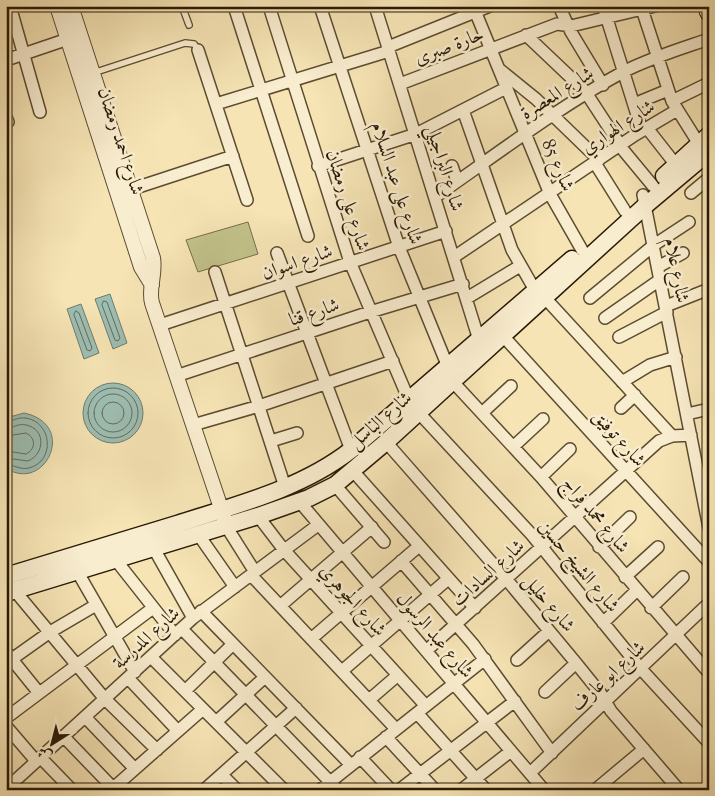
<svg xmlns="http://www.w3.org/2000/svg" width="715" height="796" viewBox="0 0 715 796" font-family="'IM FELL French Canon',Amiri,serif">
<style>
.green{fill:#c2c28a;stroke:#766e48}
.water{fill:#9dbeb3;stroke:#6f7c6d}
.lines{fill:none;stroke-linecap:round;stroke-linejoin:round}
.shore{stroke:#636c5c;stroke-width:1}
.service-casing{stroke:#5c4c31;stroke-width:8}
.minor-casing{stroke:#5c4c31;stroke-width:14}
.tertiary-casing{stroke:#5c4c31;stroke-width:16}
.secondary-casing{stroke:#291a05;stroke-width:19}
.primary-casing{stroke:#291a05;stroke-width:20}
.service{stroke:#f9edcf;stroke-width:5.5}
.minor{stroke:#f9edcf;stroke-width:11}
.tertiary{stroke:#f9edcf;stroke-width:14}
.secondary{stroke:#f9edcf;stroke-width:16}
.primary{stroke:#f6e4b5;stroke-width:18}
.labels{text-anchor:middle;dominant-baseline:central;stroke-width:5;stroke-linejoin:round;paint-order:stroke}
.street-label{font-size:19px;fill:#291a05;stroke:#f9edcf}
</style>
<rect width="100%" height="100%" fill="#f6e4b5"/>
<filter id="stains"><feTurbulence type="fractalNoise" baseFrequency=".004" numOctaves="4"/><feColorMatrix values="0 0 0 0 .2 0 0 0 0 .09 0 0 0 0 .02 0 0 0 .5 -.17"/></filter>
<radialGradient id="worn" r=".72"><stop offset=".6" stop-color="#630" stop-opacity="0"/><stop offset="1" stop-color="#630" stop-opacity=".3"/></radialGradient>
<path class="green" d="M248 222 258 254 198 272 186 240Z"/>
<path class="water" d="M110 294 127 343 113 349 95 299Z
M81 304 99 353 84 359 67 309Z
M83 413a30 30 0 1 1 60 0a30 30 0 1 1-60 0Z
M24 413C79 425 44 494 6 468V418Z"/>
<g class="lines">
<path class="shore" d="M104 301 107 302 120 338 118 341 115 340 102 305Z
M76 311 79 313 92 348 90 351 87 350 74 315Z
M88 413a25 25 0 1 1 50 0a25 25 0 1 1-50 0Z
M94 413a19 19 0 1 1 38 0a19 19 0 1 1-38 0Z
M102 413a11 11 0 1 1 22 0a11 11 0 1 1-22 0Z
M6 422C13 421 18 417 25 418 52 421 56 461 29 468 20 470 14 465 6 464
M6 428C13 428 19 423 26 425 46 429 45 454 28 461L6 458
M6 436 26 433C36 438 36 449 26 454L6 451"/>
<g class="service-casing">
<path id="service" d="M182 6 189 25
M93 73 185 43 194 44 198 50"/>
</g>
<g class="minor-casing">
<path id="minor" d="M10 6 40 112
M234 6 308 236
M269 6 350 262 409 400
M320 6 399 247 448 367
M375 6 479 340
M473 6 550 194 582 250
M559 6 571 32 603 85
M603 6 642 131
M641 6 672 101 699 144
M526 35 585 91 624 151 653 186
M388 47 490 6
M198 50 247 200
M6 60 68 39
M499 69 536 99 599 160
M400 84 557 24 571 26 655 6
M672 101 709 83
M216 104 389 51
M634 104 668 90
M463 110 512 250 536 292
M6 117 8 122
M647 128 676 165
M595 163 625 211
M318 166 416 134 506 88
M452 166 457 181
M123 192 233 156
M691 193 709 178
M643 195 709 528
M435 197C497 154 557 108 623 72 650 58 680 49 709 39
M277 253 351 450
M454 257 635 135 677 110
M658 267 683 253
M215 272 285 487
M467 298 520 266
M590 298 654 245 689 222
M546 299 672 436
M666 306 704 291
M605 318 661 279
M160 325 446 231
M504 337 709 562
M619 337 667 312
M176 376 370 312 463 284
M453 382 541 477 709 673
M622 382 650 365 676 357
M621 408 635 395
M483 412 511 386
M419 413 532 535 641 669 709 743
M687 414 709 409
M193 425 259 406 393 361
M594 435 603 425
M271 441 297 433
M386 442 507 580 576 663 601 694 611 711 679 790
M514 446 543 419
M353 471 475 608
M541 477 570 449
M335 485 384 542
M299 501 544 790
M258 516 284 550 426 706
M226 526 255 572
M198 534 235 587
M153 547 193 618
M599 547 630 517
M115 559 175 635
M401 561 473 644 552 753
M77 571 135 672
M251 575 396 729
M625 577 658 547
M15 591 105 699 157 750
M280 606 372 527
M651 608 683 577
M201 611 351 765
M603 623 636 591
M182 629 338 790
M311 639 419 546
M426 651 659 441 672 436 691 435
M6 652 39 693
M151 657 284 790
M12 659 50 632 96 605
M517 660 549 631
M342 671 448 579
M128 678 178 731
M185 691 233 644
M545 692 576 663
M369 700 398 675
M417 713 486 790
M85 717 135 769
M6 718 153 608
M216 722 265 677
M6 726 36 761
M63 736 115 790
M386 737 435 790
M40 757 72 790
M360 757 391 790
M530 773 709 603
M222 775 237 790
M6 789 193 618 318 525
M111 790 203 709
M204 790 296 708
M320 790 485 659
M399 790 515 701
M461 790 511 751
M595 790 644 749"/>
</g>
<g class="tertiary-casing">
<path id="tertiary" d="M57 6 141 267 152 285
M71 6 153 258C156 274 148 288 152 303L225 520"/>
</g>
<g class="secondary-casing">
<path id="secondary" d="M664 176 709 135
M6 576C63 559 120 541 177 524 236 505 301 489 351 450L572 259
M6 593 258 516 309 498 335 485 386 442 646 205 709 152"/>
</g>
<g class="primary-casing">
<path id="primary" d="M707 6 709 12"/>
</g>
<use href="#service" class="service"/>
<use href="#minor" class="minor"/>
<use href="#tertiary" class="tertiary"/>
<use href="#secondary" class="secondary"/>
<use href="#primary" class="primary"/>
</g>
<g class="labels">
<g class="street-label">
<text transform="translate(449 46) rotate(-21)">حارة صبرى</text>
<text transform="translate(557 93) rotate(-32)">شارع المعصرة</text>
<text transform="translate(618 127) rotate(-33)">شارع الهواري</text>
<text transform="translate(121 141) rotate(72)">شارع احمد رمضان</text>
<text transform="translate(558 165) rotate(66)">شارع 85</text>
<text transform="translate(445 168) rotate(73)">شارع البراجيلي</text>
<text transform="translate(397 183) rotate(72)">شارع على عبد السلام</text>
<text transform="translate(348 200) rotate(72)">شارع على رمضان</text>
<text transform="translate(297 262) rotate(-19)">شارع اسوان</text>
<text transform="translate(677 270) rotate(79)">شارع علام</text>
<text transform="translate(314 312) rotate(-19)">شارع قنا</text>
<text transform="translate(380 420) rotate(-41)">شارع الباسل</text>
<text transform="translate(619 438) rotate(48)">شارع توفيق</text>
<text transform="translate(596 515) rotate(50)">شارع محمد فراج</text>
<text transform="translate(579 566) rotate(50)">شارع الشيخ حسين</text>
<text transform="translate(488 573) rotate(-42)">شارع السادات</text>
<text transform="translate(353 600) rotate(48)">شارع الجوهري</text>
<text transform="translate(549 603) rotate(50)">شارع خليل</text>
<text transform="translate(435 635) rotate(49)">شارع عبد الرسول</text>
<text transform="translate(146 638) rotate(-42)">شارع المدرسة</text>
<text transform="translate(608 676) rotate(-43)">شارع ابو عارف</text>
</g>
</g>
<rect width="715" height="796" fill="none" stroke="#f6e4b5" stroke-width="25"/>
<rect x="8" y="8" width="700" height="781" fill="none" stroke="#291a05" stroke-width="2.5"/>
<rect x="12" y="12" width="690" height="771" fill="none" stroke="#291a05"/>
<g transform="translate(52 744) rotate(216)" stroke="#f9edcf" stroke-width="4" paint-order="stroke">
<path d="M0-4L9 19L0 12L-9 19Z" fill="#291a05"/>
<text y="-8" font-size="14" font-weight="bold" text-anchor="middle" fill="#291a05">ش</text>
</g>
<rect width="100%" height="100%" filter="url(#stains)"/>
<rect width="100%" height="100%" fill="url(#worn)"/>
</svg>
